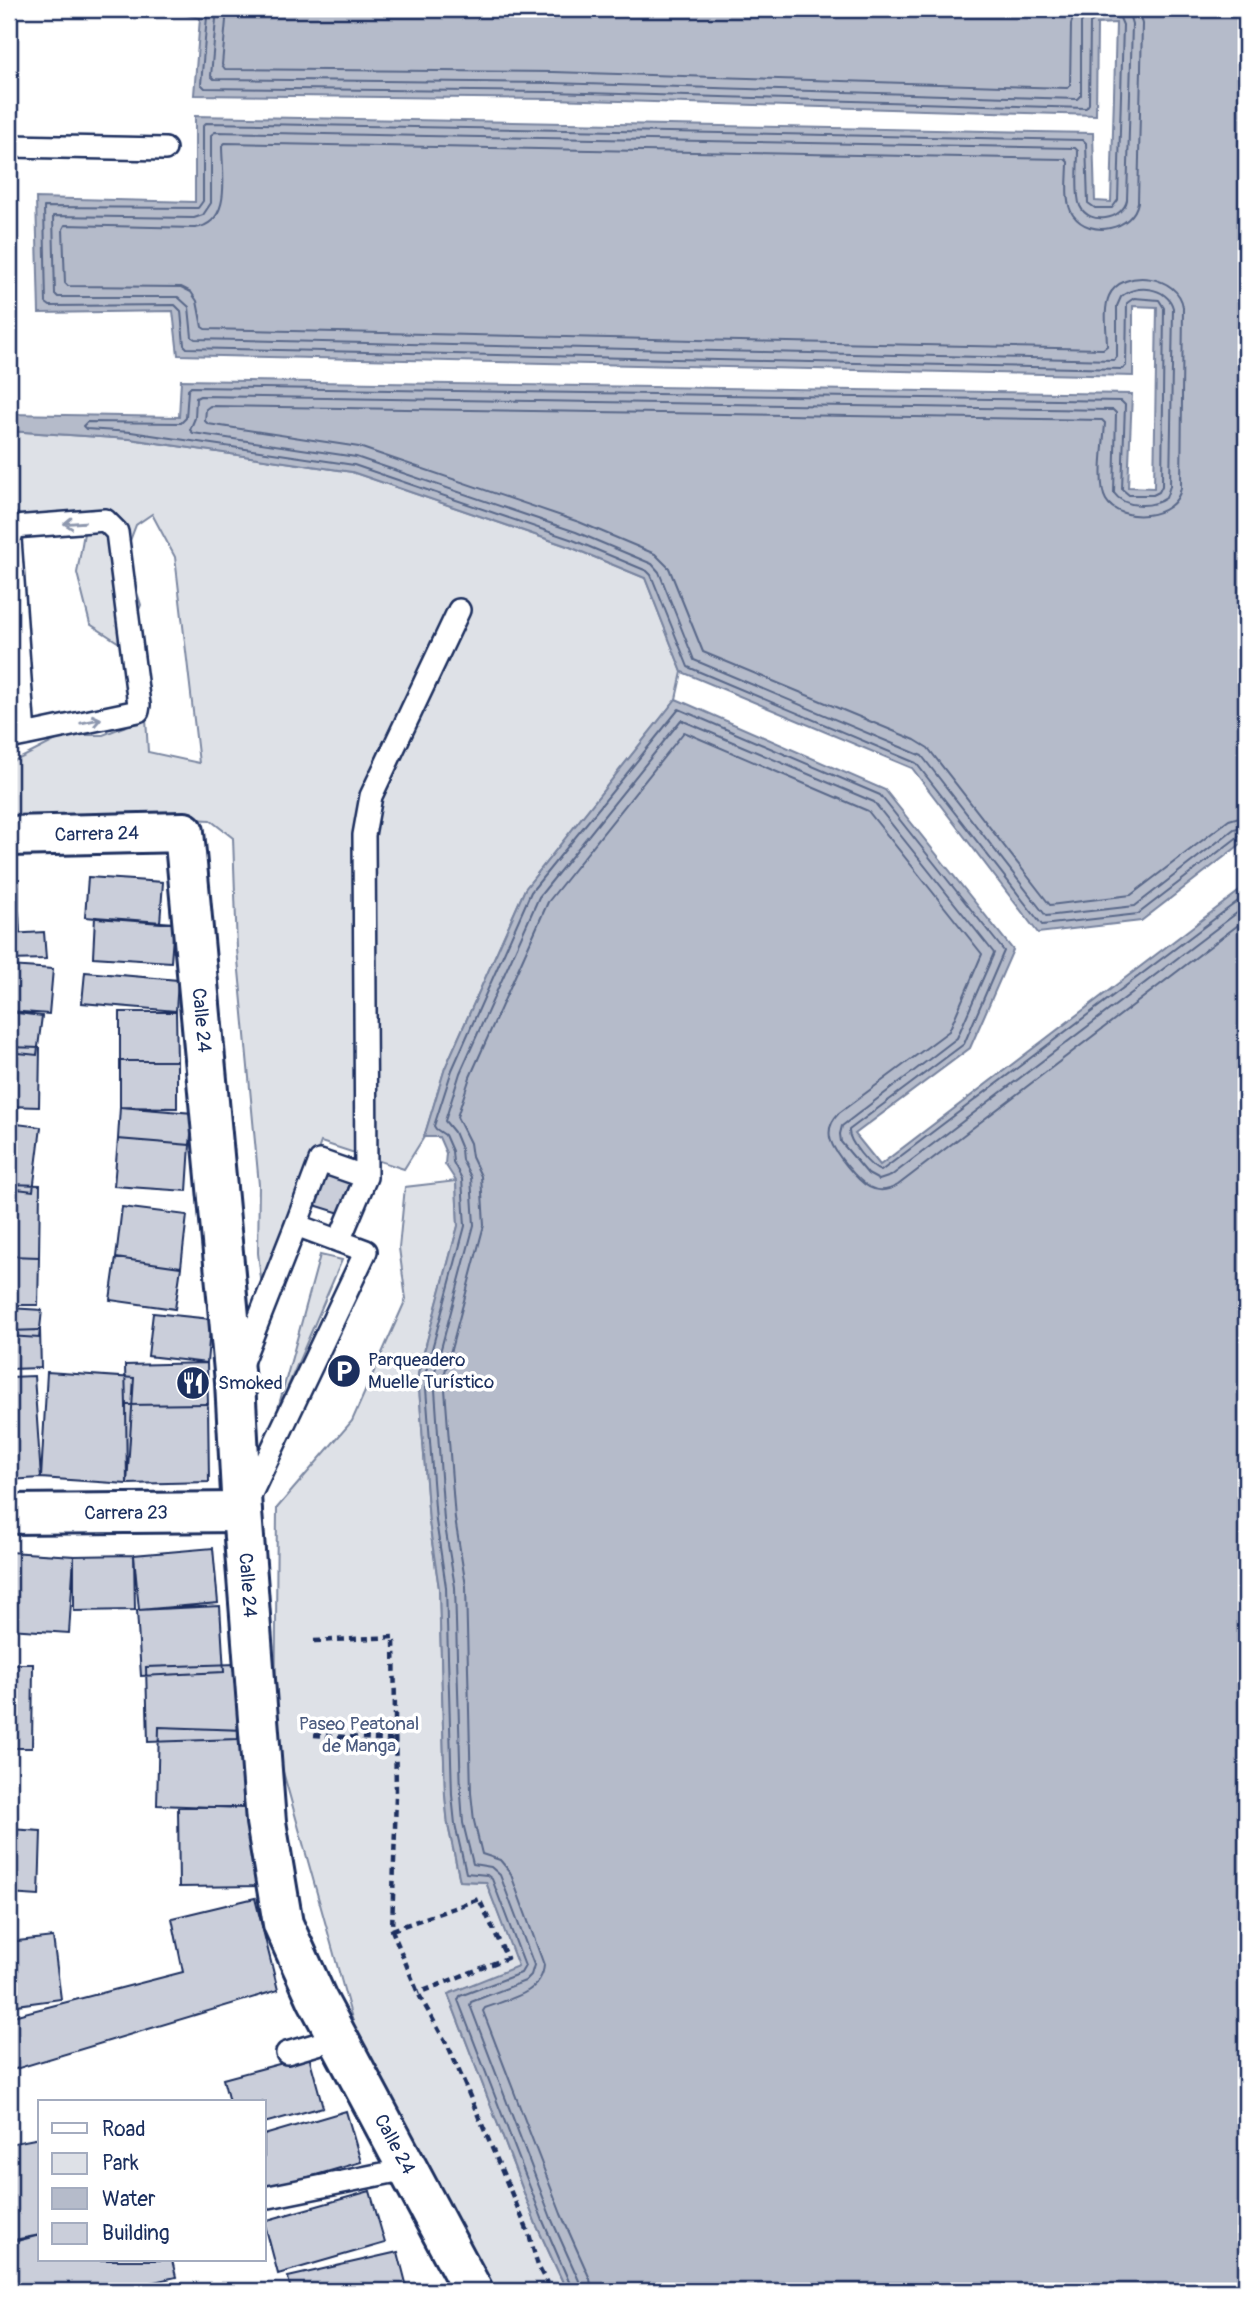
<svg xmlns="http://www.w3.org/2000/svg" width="1255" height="2300" viewBox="0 0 1255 2300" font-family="Pangolin,sans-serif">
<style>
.green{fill:#dee1e7;stroke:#7c88a2;stroke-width:2}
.water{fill:#b5bbca;stroke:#77839f;stroke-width:2}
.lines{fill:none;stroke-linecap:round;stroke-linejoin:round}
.shore{stroke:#596789;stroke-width:2}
.building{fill:#caceda;stroke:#1b2f5e;stroke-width:2}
.lane-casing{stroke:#1b2f5e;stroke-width:26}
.street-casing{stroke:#1b2f5e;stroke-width:44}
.path{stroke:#1b2f5e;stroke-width:4.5;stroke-dasharray:7 5;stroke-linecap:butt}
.lane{stroke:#fff;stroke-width:21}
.street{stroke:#fff;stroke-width:38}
.oneway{stroke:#8d97ae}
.labels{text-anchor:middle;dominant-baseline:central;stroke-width:7;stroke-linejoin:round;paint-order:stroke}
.street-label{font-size:19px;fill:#1b2f5e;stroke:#fff}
.poi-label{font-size:19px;fill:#1b2f5e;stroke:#fff;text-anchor:start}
.park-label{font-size:19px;fill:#4c5c80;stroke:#fff}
</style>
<rect width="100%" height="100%" fill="#fff"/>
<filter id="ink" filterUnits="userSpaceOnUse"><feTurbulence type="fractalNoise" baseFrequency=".0143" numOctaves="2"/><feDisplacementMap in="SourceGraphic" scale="14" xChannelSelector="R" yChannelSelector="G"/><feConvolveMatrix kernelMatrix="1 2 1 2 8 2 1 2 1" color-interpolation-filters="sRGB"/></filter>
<g filter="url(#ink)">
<path class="green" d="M9 431 130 439 352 472 570 547 645 578 682 672 676 699 525 889 445 1068 424 1137 404 1169 321 1142 296 1210 262 1287 258 1253 259 1185 237 949 233 838 210 820 142 816 9 823V762L21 758 66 735H103L146 718 148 752 199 763 175 557 152 514 136 525 125 554 141 605 124 646 90 624 77 573 84 533 55 534 9 509Z
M456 1181 458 1226 418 1374 429 1522 439 1588 445 1795 448 1825 460 1881 486 1882 519 1967 448 1994 536 2224 567 2291H481L358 2040 275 1743 277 1508 352 1421 406 1299 399 1248 405 1187Z
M320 1255 342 1260 277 1412Z"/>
<path class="water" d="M178 9H1246V840L1141 921 1038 933 912 768 682 672 645 578 570 547 352 472 130 439 9 431V414L179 417 181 380 1132 394 1128 487 1154 488 1157 307 1133 306V376L178 355 173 311 39 313 36 198 195 202V116L1093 133 1095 201 1111 202 1116 23 1097 24 1096 115 552 99 194 95 200 18 178 13Z
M676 699 885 790 1013 950 970 1048 855 1134 880 1165 1246 886V2291H567L536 2224 448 1994 518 1966 486 1882 460 1881 448 1825 445 1795 439 1588 429 1522 418 1374 458 1226 456 1181 445 1164 446 1153 439 1137H424L445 1068 525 889Z"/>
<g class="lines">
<path class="shore" d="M192 9 203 11 207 17 201 84 205 88 552 92 1086 108 1089 104 1090 23 1098 17 1120 18 1123 25 1118 200 1112 208H1095L1088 203 1086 143 1083 140 206 123 203 126V201L198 208 44 207 46 303 50 306 175 305 181 311 184 345 187 348 1122 369 1126 366 1127 303 1134 298 1159 300 1164 308 1162 486 1159 492 1153 495H1129L1122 489 1125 405 1121 401 191 387 188 390 186 418 181 423 87 422 83 426 86 429 131 432 354 465 573 540 647 571 651 575 688 667 916 763 1042 925 1138 914 1239 836 1246 835
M212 9 216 19 211 76 214 79 552 83 1077 99 1081 95V23L1086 14 1094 9
M224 9 226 20 222 65 225 69 553 72 1067 88 1070 85 1071 24 1076 9
M1122 9 1129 14 1132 24 1127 200C1123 220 1089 226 1080 206 1075 194 1078 166 1078 151L1075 148 215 132 211 135V203L203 215 194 218 53 216 55 294 58 297H178L189 307 192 337 195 339 1114 360 1117 357V306L1121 297C1135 283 1168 287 1173 308L1170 486 1166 498C1152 508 1124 508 1114 493L1116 413 1113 410 200 396 196 398 195 418 190 430 193 433 356 457 576 532 652 564 659 572 694 660 922 756 1046 916 1135 906 1234 829 1246 826
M1138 9 1142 24 1138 202C1133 230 1090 239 1073 215 1064 202 1068 178 1068 162L1065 159 225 143 222 146C222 173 233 223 195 228L65 225 63 229 65 283 68 286 181 287 191 292 197 301 202 327 205 329 1103 349 1107 346C1107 331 1103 310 1109 296 1122 267 1179 275 1183 307L1181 488C1176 520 1120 524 1106 500 1097 485 1104 442 1105 423L1102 420 210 406 206 409 205 421 208 424 359 447 579 522 655 554 669 568 703 652 915 740 928 748 1050 905 1131 895 1229 820 1246 815
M573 2291 543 2221 458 2000 460 1996 521 1973 525 1966 492 1879 487 1875 466 1873 455 1824 452 1795 446 1587 436 1521 425 1375 465 1226 462 1179 453 1162 452 1151 445 1135 436 1129 434 1126 452 1070 531 892 679 709 880 795 1004 951 964 1044 849 1130C848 1141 870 1168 881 1171L1246 895
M581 2291 580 2283 551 2218 470 2005 471 2002 525 1981 531 1975 534 1965 500 1875 491 1867 473 1864 463 1823 461 1794 455 1587 444 1520 434 1375 474 1225 471 1177 462 1160 461 1149 454 1132 445 1121 460 1073 539 897 681 720 874 802 994 953 957 1038 842 1126 840 1134 841 1142 868 1174 879 1180 891 1176 1246 906
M592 2291 590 2279 561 2214 483 2011 485 2008C508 1999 542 1994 544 1965L510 1872 500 1860 482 1854 474 1821 471 1793 466 1586 455 1519 444 1376 484 1225 481 1176 472 1157 470 1143 457 1117 470 1077 548 902 684 732 868 811 982 954 949 1031 839 1113C820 1132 833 1149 847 1166 861 1183 875 1199 898 1185L1246 919"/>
</g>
<path class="building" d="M88 877 163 882 160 923 85 917Z
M9 879H19V910H9Z
M9 910H19L20 933H9Z
M95 917 174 923 171 962 93 957Z
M44 932 46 959 9 960V934Z
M9 966 53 969 49 1014 9 1011Z
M85 972 178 980 176 1011 82 1003Z
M9 1012 42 1016 37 1055 9 1052Z
M120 1012H176L177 1061H120Z
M9 1047 40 1048 39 1107 9 1106Z
M120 1061H177V1108L120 1107Z
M120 1107 193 1113 190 1145 118 1139Z
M9 1123 41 1127 33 1191 9 1188Z
M118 1139 190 1145 187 1191 114 1186Z
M322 1170 351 1180 340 1213 311 1204Z
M9 1184 40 1185 39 1257 9 1256Z
M122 1207 187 1215 181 1267 116 1258Z
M9 1256 39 1257 38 1305H9Z
M116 1258 181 1267 175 1309 110 1300Z
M9 1308 42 1310 39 1338 9 1336Z
M153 1313 211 1319 207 1363 148 1356Z
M40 1330 41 1368 9 1369V1331Z
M207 1363 208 1404 126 1405 125 1365Z
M47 1372 134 1378 127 1484 41 1478Z
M34 1376 41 1478 9 1480V1377Z
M208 1404 209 1482 127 1484 126 1405Z
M213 1548 218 1603 139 1610 134 1555Z
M9 1552 74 1556 69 1633 9 1629Z
M134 1555 135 1610 74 1611V1556Z
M220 1606 224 1672 141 1676 137 1610Z
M9 1664H33L32 1748H9Z
M236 1664 238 1739 148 1742 146 1667Z
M159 1727 244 1730 243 1808 157 1805Z
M178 1807H263L264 1886 179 1887Z
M9 1829 41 1831 39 1896 9 1894Z
M255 1898 278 1990 9 2071V2017L183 1972 172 1918Z
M53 1937 61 1999 9 2006V1942Z
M309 2056 323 2107 264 2123V2102H229L223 2079Z
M346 2111 361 2162 264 2190V2135Z
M40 2138V2235L9 2241V2144Z
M370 2191 385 2243 278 2274 264 2221Z
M40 2235V2260H172L176 2277 114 2291H9V2243Z
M398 2252 408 2291H291L288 2277Z"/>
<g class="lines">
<g class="lane-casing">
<path id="lane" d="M9 146 165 149
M9 738 24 735 138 711 139 705 117 532 105 520 14 527 10 539 24 735
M366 1177 364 835 371 796 459 610
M296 1225 320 1161 366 1177 339 1241
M240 1367 296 1225 366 1251 248 1500
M287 2053 338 2038
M264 2198 407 2169"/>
</g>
<g class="street-casing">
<g id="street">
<path id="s1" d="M9 836 184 832 235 1382 242 1512 266 1822 283 1924 317 1999 473 2291"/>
<path id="s2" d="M9 1514 242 1512"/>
</g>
</g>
<path class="path" d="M314 1641 394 1637 396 1794 392 1930 418 1993 450 2050 529 2234 538 2266 551 2291
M314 1735 396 1740
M392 1930 479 1899 507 1958 418 1993"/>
<use href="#lane" class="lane"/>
<use href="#street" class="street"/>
</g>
<defs><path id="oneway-shaft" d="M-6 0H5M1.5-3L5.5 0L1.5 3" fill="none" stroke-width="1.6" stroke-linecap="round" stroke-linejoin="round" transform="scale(1.75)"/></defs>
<g class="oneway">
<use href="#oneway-shaft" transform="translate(74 523) rotate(176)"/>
<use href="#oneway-shaft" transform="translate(91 721) rotate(-12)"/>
</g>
</g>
<defs>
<g id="parking-disc" transform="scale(1.75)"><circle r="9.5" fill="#1b2f5e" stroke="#fff"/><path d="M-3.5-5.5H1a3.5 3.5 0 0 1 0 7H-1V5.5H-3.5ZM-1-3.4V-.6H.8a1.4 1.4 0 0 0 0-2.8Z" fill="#fff"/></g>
<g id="restaurant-disc" transform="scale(1.75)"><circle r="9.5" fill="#1b2f5e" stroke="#fff"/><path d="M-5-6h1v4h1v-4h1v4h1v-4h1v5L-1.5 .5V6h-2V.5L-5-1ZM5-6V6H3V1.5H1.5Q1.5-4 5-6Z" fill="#fff"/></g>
</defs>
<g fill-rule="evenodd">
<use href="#parking-disc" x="344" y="1371"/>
<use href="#restaurant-disc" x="193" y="1383"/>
</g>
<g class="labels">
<g class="street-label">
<text stroke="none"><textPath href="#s1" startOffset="88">Carrera 24</textPath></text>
<text stroke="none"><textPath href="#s1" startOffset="364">Calle 24</textPath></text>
<text stroke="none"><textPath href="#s2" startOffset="117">Carrera 23</textPath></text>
<text stroke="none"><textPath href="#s1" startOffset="931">Calle 24</textPath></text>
<text stroke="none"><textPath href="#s1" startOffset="1519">Calle 24</textPath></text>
</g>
<g class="poi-label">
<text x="368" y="1360">Parqueadero<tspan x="368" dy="22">Muelle Turístico</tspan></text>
<text x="218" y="1383">Smoked</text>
</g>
<g class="park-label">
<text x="359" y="1724">Paseo Peatonal<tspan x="359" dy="22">de Manga</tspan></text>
</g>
</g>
<rect width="1255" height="2300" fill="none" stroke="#fff" stroke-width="35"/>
<rect x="18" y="18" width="1220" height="2265" fill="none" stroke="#1b2f5e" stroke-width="2.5" filter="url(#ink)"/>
<rect x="38" y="2100" width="228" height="161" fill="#ffffff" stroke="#a4acbf" stroke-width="2"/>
<rect x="52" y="2123" width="35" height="10" fill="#ffffff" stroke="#a4acbf" stroke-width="2"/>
<text x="102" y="2136" font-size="21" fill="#1b2f5e">Road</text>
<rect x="52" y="2153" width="35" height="21" fill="#dee1e7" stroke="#a4acbf" stroke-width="2"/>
<text x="102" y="2170" font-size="21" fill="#1b2f5e">Park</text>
<rect x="52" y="2188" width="35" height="21" fill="#b5bbca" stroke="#a4acbf" stroke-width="2"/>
<text x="102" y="2206" font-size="21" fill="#1b2f5e">Water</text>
<rect x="52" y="2223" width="35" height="21" fill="#caceda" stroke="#a4acbf" stroke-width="2"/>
<text x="102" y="2240" font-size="21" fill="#1b2f5e">Building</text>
</svg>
